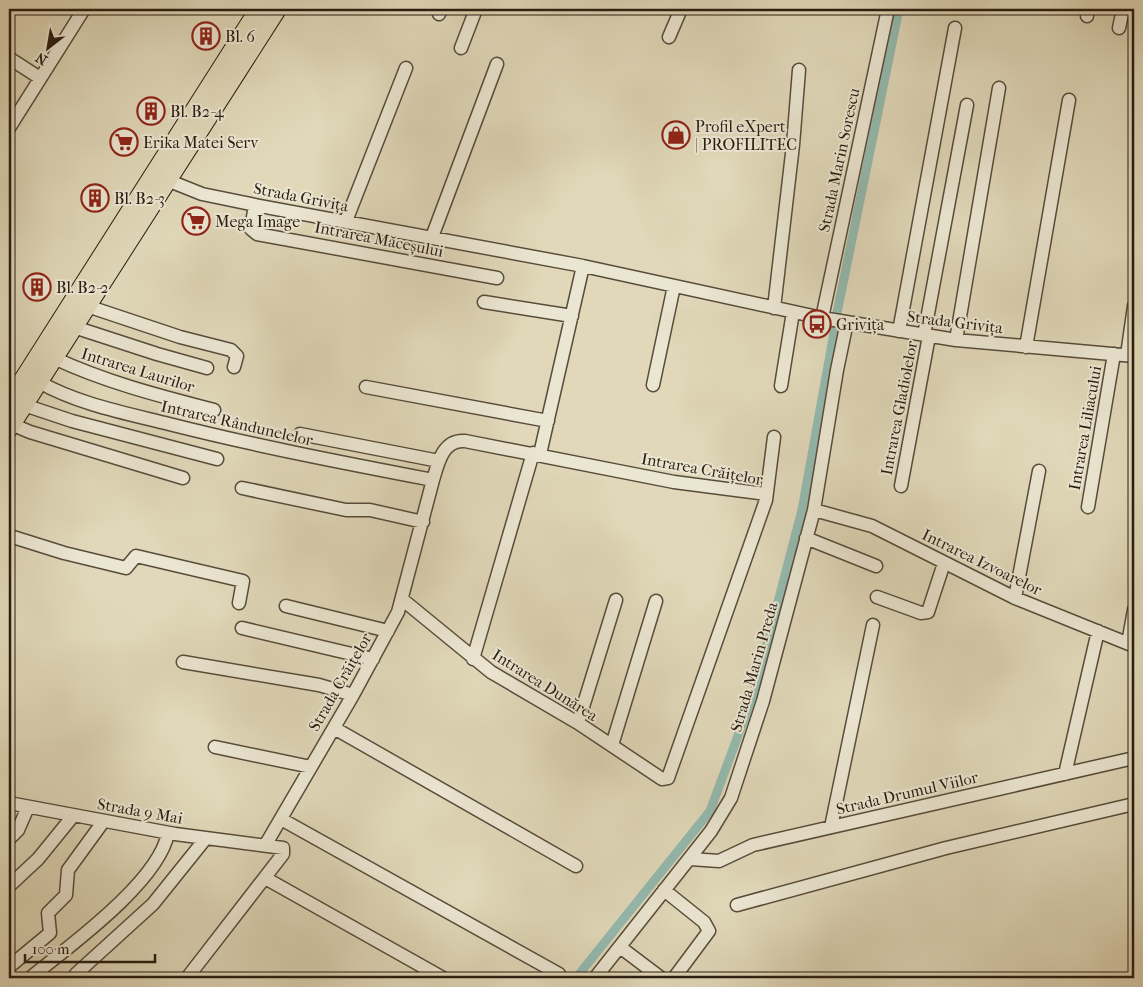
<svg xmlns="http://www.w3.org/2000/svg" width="1143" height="987" viewBox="0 0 1143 987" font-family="'IM FELL French Canon',serif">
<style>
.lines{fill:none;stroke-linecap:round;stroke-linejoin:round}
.canal{stroke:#94baaf;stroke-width:9}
.minor-casing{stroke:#574c3b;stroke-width:15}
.highway-casing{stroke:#291d11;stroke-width:20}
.minor{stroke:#ebe6d2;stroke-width:12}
.highway{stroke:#e0d8b9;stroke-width:18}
.labels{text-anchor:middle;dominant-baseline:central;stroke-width:4;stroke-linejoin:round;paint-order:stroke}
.poi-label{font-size:16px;fill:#291d11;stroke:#ebe6d2;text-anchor:start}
.street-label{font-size:16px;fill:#291d11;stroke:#ebe6d2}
</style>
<rect width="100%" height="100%" fill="#e0d8b9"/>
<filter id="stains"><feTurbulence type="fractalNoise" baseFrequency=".004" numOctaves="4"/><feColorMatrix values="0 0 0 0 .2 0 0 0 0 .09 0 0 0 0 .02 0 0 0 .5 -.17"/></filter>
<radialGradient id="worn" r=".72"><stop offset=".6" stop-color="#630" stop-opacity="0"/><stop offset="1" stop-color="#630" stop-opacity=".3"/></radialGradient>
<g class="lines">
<path class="canal" d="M837 313 899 9
M576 978 710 811 755 690 802 510 835 327"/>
<g class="minor-casing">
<path id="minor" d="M439 14 441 9
M1087 16 1088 9
M1119 28 1123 9
M669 37 681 9
M461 48 476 9
M9 58 40 78
M9 128 84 9
M167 180 202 194 255 205 583 266 822 318 956 340 1134 356
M255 205 251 229 257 234 497 278
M346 221 406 68
M432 237 497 64
M484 302 572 316
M87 306 180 337 231 350 237 356 234 367
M774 308 793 145 799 70
M822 318 888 9
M74 327 157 354 207 368
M899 331 955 28
M924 335 967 105
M956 340 999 88
M1026 347 1069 100
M1127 355 1134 306
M54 358C105 382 160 396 214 410
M39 382C78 404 125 413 169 424 256 446 344 463 433 480
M653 385 674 286
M781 386 793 312
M366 387 548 421
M24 405 72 421 217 459
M11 424 30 432 183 478
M300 434 439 461
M540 454 583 266
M901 486 929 336
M242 488 346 510H370L423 522
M1088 507 1114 354
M814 510 872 526 1015 598 1134 646
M806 538 876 566
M9 541 13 537 64 553 126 568 136 556 243 581 239 603
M877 597 921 613 928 612 944 563
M1015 598 1039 471
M403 600 491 672 578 723 662 779 668 778 766 500 774 437
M286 606 388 631
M242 628 373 659
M1128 643 1134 610
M473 659 533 453
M183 662 319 685 353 695
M578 723 616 600
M334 728 576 866
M612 745 656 601
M215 747 311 767
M1065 774 1098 631
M9 803 175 834 283 848V854L187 978
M281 819 559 974
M831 827 873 625
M9 839 18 830 28 807
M266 844 353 695 398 612 433 480C438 463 443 439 465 441L674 482 766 494
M690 859 719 861 753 845 1134 758
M265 878 443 978
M9 886 38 859 73 816
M664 890 704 922 709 931 674 978
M737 905 946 848 1134 804
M620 947 661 978
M9 967 50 933 48 913 66 895 68 870 103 822
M76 974 153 904 206 838
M30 978C68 947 159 882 168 833
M595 978 711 831 731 798 763 701 814 510 837 370 847 322"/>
</g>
<g class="highway-casing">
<path id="highway" d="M9 402 259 9
M9 428 277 9"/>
</g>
<use href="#minor" class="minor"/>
<use href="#highway" class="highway"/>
</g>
<defs>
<g id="building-ring" transform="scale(1.4375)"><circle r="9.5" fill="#ebe6d2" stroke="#8f2418" stroke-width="1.5"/><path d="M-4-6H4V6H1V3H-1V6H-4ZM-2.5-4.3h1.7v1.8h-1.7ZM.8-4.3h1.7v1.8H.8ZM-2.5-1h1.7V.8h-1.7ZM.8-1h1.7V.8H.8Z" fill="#8f2418"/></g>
<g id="shop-ring" transform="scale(1.4375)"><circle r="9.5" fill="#ebe6d2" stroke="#8f2418" stroke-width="1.5"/><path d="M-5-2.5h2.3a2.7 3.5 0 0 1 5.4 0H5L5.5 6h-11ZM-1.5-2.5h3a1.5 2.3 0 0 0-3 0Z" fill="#8f2418"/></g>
<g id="supermarket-ring" transform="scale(1.4375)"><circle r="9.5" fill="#ebe6d2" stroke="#8f2418" stroke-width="1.5"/><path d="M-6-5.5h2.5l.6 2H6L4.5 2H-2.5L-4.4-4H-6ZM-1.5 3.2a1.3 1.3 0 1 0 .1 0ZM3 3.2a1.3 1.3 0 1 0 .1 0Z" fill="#8f2418"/></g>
<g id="bus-ring" transform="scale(1.4375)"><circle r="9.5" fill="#ebe6d2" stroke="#8f2418" stroke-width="1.5"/><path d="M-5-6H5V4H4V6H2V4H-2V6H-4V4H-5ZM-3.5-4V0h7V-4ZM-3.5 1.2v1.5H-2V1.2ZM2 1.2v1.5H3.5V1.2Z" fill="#8f2418"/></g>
</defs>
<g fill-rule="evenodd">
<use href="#building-ring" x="206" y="36"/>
<use href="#building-ring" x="151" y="111"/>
<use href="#shop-ring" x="676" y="135"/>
<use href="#supermarket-ring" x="124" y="142"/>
<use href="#building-ring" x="95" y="198"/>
<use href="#supermarket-ring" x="196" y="221"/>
<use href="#building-ring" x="37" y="287"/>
<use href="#bus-ring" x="817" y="324"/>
</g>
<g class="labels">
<g class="poi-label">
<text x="225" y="36">Bl. 6</text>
<text x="170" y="111">Bl. B2-4</text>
<text x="695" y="126">Profil eXpert<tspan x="695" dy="18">| PROFILITEC</tspan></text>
<text x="143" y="142">Erika Matei Serv</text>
<text x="114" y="198">Bl. B2-3</text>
<text x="215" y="221">Mega Image</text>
<text x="56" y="287">Bl. B2-2</text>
<text x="836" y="324">Grivița</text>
</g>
<g class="street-label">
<text transform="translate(839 160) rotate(-78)">Strada Marin Sorescu</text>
<text transform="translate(301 197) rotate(11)">Strada Grivița</text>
<text transform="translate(379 239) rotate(11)">Intrarea Măceșului</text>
<text transform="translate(955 322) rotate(7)">Strada Grivița</text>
<text transform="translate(138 370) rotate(17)">Intrarea Laurilor</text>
<text transform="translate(899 408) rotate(-79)">Intrarea Gladiolelor</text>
<text transform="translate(237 423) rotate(13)">Intrarea Rândunelelor</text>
<text transform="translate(1085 428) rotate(-80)">Intrarea Liliacului</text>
<text transform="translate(702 469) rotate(10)">Intrarea Crăițelor</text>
<text transform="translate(982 562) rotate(26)">Intrarea Izvoarelor</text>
<text transform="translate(754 667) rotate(-74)">Strada Marin Preda</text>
<text transform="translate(340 682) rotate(-60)">Strada Crăițelor</text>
<text transform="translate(545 685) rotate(32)">Intrarea Dunărea</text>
<text transform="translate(907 793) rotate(-13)">Strada Drumul Viilor</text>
<text transform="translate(140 811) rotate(10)">Strada 9 Mai</text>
</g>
</g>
<rect width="1143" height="987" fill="none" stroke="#e0d8b9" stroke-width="30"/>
<rect x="10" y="10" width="1123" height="967" fill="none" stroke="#291d11" stroke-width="2.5"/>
<rect x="15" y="15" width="1113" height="957" fill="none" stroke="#291d11"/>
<g transform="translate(48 48) rotate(211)" stroke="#ebe6d2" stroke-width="4" paint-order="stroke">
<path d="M0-4L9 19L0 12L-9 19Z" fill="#291d11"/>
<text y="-8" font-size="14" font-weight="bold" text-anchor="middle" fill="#291d11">N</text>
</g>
<path d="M25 954v8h130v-8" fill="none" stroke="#291d11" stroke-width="2.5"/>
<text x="32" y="954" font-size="15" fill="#291d11" stroke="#ebe6d2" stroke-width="4" paint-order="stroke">100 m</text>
<rect width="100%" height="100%" filter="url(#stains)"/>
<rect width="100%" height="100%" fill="url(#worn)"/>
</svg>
